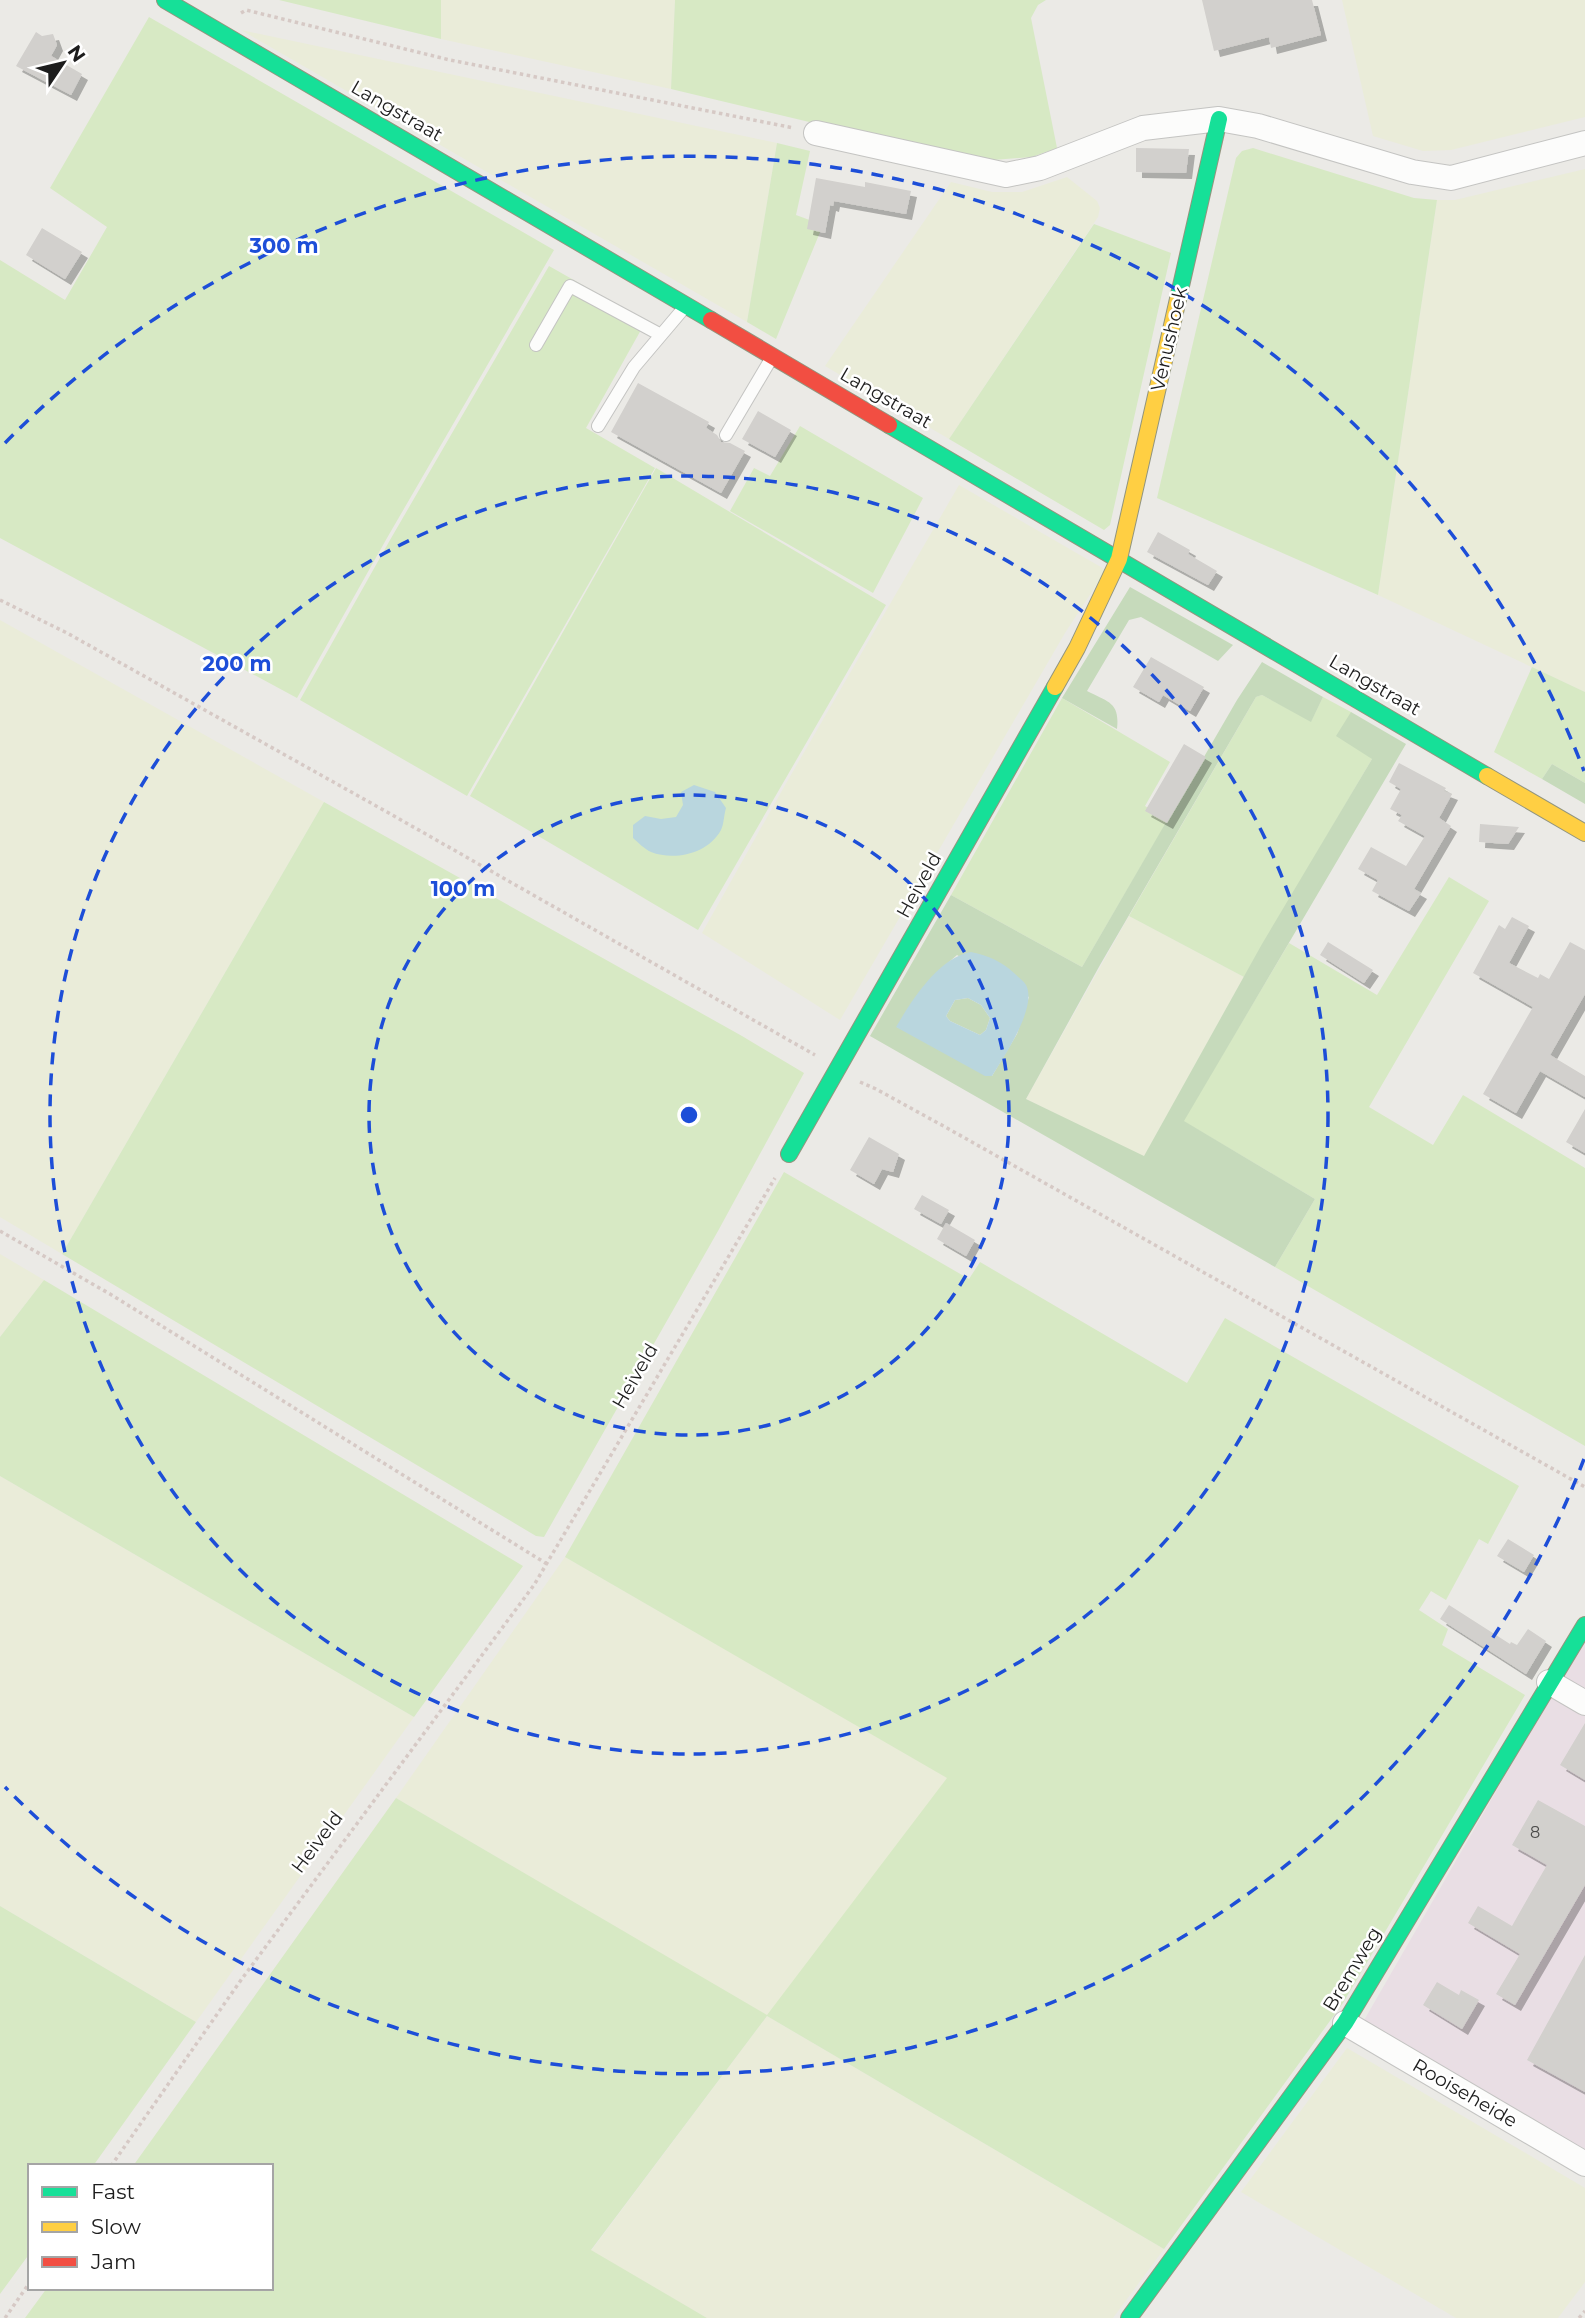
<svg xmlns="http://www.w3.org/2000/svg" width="1585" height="2318" viewBox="0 0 1585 2318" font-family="Montserrat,sans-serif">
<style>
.industrial{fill:#e9dee4}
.farmland{fill:#eaecd9}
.grass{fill:#d7e9c4}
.forest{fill:#c6dabb;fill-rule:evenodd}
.water{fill:#b9d6de;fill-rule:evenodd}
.building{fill:#d2d0cd;filter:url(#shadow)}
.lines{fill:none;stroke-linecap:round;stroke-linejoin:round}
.lane-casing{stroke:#c4c4c2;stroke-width:14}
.street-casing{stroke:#c4c4c2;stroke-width:26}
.fast-casing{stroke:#92957e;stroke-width:18}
.slow-casing{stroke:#92957e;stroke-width:18}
.jam-casing{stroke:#92957e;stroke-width:18}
.path{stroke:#d6c9c5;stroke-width:3.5;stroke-dasharray:3.5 3.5;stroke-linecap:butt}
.lane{stroke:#fcfcfb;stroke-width:12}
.street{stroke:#fcfcfb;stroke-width:24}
.fast{stroke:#16e098;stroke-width:16}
.slow{stroke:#ffcf43;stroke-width:16}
.jam{stroke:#f24e42;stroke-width:16}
.ring{fill:none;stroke:#1d4ed8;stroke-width:3.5;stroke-dasharray:12 9}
.labels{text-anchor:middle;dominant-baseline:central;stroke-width:5;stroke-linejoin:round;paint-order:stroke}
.number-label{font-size:16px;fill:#4a4a49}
.street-label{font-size:19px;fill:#1d1d1d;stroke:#fff}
.centre{fill:#1d4ed8;stroke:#fff;stroke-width:3.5}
.ring-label{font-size:21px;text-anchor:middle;font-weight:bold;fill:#1d4ed8;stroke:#fff;stroke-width:5;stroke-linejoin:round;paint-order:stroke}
</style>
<defs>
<filter id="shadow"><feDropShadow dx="6" dy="6" stdDeviation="0" flood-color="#0004"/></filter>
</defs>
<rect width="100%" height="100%" fill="#ebeae6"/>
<path class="industrial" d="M1585 1637V2162L1359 2029Z"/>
<path class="farmland" d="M441 0H675L671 89 441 39Z
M1342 0H1585V117L1451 150 1423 151 1373 136Z
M241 30 777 143 747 322Z
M1585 169V692L1378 595 1437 200H1455Z
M1067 177 1097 201 1100 208 1098 217 949 439 825 366 951 182 992 192H1022Z
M959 485 1106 570 1065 633 840 1020 702 933 784 787Z
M0 620 324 802 62 1254 0 1217Z
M1129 916 1244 977 1144 1157 1026 1099Z
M0 1254 44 1280 0 1337Z
M0 1476 414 1717 196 2022 0 1906Z
M565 1557 948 1778 767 2016 1164 2249 1113 2318H707L591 2251 767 2016 396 1798Z
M1347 2048 1585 2188V2282L1558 2318H1456L1241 2192Z"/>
<path class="grass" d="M279 0H441V39Z
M675 0H1046L1038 5 1031 18 1057 148 1032 157 993 160 822 125 671 89Z
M149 17 554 250 387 538 297 698 0 538V260L65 300 107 227 50 188Z
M777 143 810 151 796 215 823 225 776 339 747 322Z
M1253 148 1414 198 1437 200 1378 595 1157 498 1236 158 1242 151Z
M1094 224 1171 253 1110 525 1104 530 949 439Z
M549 266 646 321 586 428 655 468 467 796 300 700 390 540Z
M800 426 923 498 873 593 730 511 754 468 770 476Z
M656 468 886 605 698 930 470 796Z
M1532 667 1585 692V783L1552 764 1542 779 1494 752Z
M1262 695 1311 721 1323 697 1351 712 1372 759 1244 977 1129 916 1256 697Z
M1062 698 1170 762 1145 806 1168 820 1082 967 951 895Z
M324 802 742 1036 804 1073 718 1231 544 1537 536 1536 62 1254Z
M1449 877 1489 901 1369 1107 1433 1145 1463 1095 1585 1168V1446L1275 1267 1315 1199 1183 1121 1289 943 1377 995Z
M784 1172 969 1279 980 1262 1187 1383 1225 1318 1519 1486 1488 1544 1479 1539 1446 1600 1431 1591 1419 1610 1448 1629 1442 1645 1525 1695 1343 2003 1164 2249 767 2016 591 2250 707 2318H25L47 2288H271V2166H133L396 1798 767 2015 947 1778 565 1557Z
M44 1280 523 1566 414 1717 0 1476V1337Z
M0 1906 196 2022 93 2166H30V2253L0 2294Z"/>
<path class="forest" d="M1130 587 1233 645 1218 661 1141 617 1129 620 1087 691C1108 702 1120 702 1117 729L1062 698Z
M1262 662 1323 697 1311 722 1262 695 1256 697 1100 965 1026 1099 1144 1156 1262 944 1372 759 1336 736 1351 712 1406 744 1184 1121 1315 1199 1275 1267 870 1036 951 895 1082 967 1237 700ZM957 955 1029 997 1017 1034 992 1076 897 1027C915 1000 932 976 957 955Z
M1552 764 1585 783V804L1542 779Z
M968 998 981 1005 990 1018 986 1030 980 1035 950 1021 946 1016 955 1000Z"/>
<path class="water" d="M694 785 715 792 726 808C724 814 724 824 721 830 708 854 674 861 651 852 644 849 638 842 633 838V825L645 816 661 819 676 817 683 805 681 792Z
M971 952C989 956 1001 961 1014 973 1018 977 1024 981 1026 985 1038 1007 1003 1058 992 1076H985L896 1027C912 1000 938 958 971 952ZM968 998 981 1005 990 1018 986 1030 980 1035 950 1021 946 1016 955 1000Z"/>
<path class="building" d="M1202 0H1312L1321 35 1271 48 1269 37 1214 51Z
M36 32 42 36 53 34 57 45 51 56 82 74 71 95 16 66Z
M1136 148 1189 149 1186 173 1136 172Z
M816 178 865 187V182L911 191 906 214 834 201 833 206 830 205 825 233 807 229Z
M42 228 82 252 65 279 26 255Z
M638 383 709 422 706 428 717 435 721 442 730 443 745 451 721 493 611 432Z
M758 411 791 430 775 457 742 439Z
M1158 532 1190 550 1188 554 1217 571 1208 585 1147 552Z
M1151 657 1204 687 1190 711 1163 695 1159 702 1133 687Z
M1184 744 1206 757 1167 823 1145 811Z
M1399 763 1446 788 1444 791 1452 794 1439 818 1451 826 1414 889 1421 893 1409 911 1372 891 1378 880 1358 869 1371 847 1406 866 1425 836 1398 821 1402 815 1390 809 1401 789 1389 782Z
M1480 824 1519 827 1508 844 1479 842Z
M1512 917 1529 926 1509 963 1538 978 1540 974 1549 979 1570 942 1585 950V994L1550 1055 1585 1076V1097L1540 1071 1516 1113 1483 1094 1533 1007 1473 973 1499 925 1505 929Z
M1328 942 1373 970 1364 983 1320 955Z
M1585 1109V1153L1566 1142Z
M869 1137 899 1154 893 1172 882 1169 874 1184 850 1170Z
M922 1195 949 1210 941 1224 914 1209Z
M946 1223 975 1240 966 1256 937 1239Z
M1508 1539 1534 1555 1524 1572 1497 1556Z
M1449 1605 1510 1644 1511 1642 1517 1645 1528 1629 1546 1641 1526 1674 1440 1619Z
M1585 1723V1780L1560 1765Z
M1538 1800 1585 1826V1885L1515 2005 1496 1994 1520 1954 1468 1923 1478 1906 1512 1926 1529 1896 1547 1865 1512 1845Z
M1585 1955V2092L1527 2060Z
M1437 1982 1459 1995 1461 1990 1479 2000 1462 2029 1423 2005Z"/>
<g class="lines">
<g class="lane-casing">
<path id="lane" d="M536 345 570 286 661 335
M598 426 634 367 684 308
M726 435 771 359"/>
</g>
<g class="street-casing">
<path id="street" d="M816 133 1006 175 1040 168 1143 128 1219 119 1258 126 1412 172 1451 178 1585 143
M1549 1682 1585 1703
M1345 2023 1585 2164"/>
</g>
<g class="fast-casing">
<path id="fast" d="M165 0 711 320
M1178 299 1219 119
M889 425 1487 776
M789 1154 1055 687
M1129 2318 1345 2023 1585 1625"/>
</g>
<g class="slow-casing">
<path id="slow" d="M1055 687 1077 648 1119 559 1178 299
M1487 776 1585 833"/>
</g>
<g class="jam-casing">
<path id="jam" d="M711 320 889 425"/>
</g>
<path class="path" d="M241 13 246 10 450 60 794 128
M0 600 67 633 387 812 815 1055
M860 1082 876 1089 947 1128 1585 1487
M0 1231 110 1294 547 1564
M111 2166 241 1980 534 1585 775 1178
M5 2318 30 2282
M1579 2318 1585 2311"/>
<use href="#lane" class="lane"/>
<use href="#street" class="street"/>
<use href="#fast" class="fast"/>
<use href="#slow" class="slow"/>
<use href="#jam" class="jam"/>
</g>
<g class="ring">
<circle cx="689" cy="1115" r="320"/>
<circle cx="689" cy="1115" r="639"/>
<path d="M1584 1459A959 959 0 0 1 5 1787M5 443A959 959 0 0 1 1584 771"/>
</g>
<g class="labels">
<g class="number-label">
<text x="1535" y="1832">8</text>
</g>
<g class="street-label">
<text transform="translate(397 111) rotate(30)">Langstraat</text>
<text transform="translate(1169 339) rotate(-77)">Venushoek</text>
<text transform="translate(886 398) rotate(30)">Langstraat</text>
<text transform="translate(1375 685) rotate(30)">Langstraat</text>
<text transform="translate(919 885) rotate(-61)">Heiveld</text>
<text transform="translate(635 1376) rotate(-60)">Heiveld</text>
<text transform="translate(317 1842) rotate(-53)">Heiveld</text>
<text transform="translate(1352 1969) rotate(-59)">Bremweg</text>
<text transform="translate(1465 2093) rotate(30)">Rooiseheide</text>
</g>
</g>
<circle cx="689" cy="1115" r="10" class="centre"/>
<g class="ring-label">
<text x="284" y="253">300 m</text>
<text x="237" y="671">200 m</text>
<text x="463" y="896">100 m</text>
</g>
<rect x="28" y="2164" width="245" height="126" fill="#ffffff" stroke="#a5a5a5" stroke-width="2"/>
<rect x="42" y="2187" width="35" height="10" fill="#16e098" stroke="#a5a5a5" stroke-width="2"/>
<text x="91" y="2199" font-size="21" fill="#1d1d1d">Fast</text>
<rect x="42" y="2222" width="35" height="10" fill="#ffcf43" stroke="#a5a5a5" stroke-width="2"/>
<text x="91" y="2234" font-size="21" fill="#1d1d1d">Slow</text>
<rect x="42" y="2257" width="35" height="10" fill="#f24e42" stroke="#a5a5a5" stroke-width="2"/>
<text x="91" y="2269" font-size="21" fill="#1d1d1d">Jam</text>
<g transform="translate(63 63) rotate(55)" stroke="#ffffff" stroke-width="5" paint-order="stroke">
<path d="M0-5L12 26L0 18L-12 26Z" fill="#1d1d1d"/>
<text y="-10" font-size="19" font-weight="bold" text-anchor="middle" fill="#1d1d1d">N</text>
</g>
</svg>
